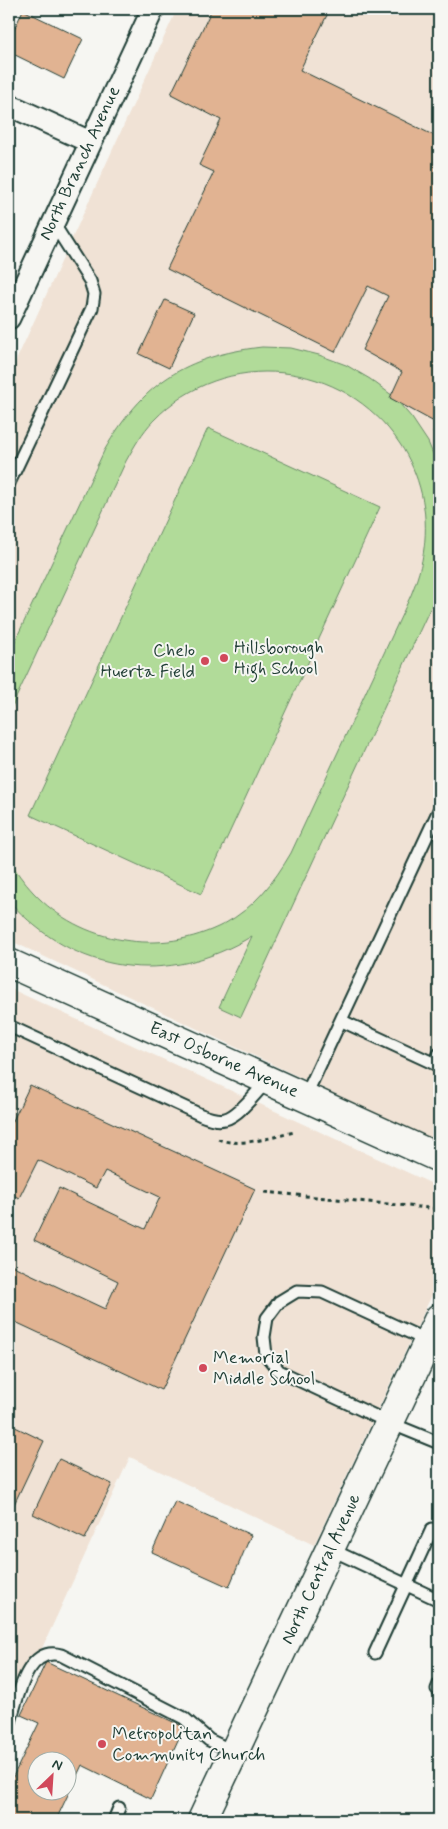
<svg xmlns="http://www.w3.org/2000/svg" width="448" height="1829" viewBox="0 0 448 1829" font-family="Mynerve,sans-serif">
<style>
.built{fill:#f0e2d5}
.green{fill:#b1db99;stroke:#688c66}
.building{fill:#e1b392;stroke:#1f3d34;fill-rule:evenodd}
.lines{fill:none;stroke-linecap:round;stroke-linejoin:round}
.lane-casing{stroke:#1f3d34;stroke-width:15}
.street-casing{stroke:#1f3d34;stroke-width:25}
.secondary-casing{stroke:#1f3d34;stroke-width:31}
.path{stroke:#1f3d34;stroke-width:3;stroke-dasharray:4 4;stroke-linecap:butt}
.lane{stroke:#f6f6f2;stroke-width:11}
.street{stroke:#f6f6f2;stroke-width:21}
.secondary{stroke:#f6f6f2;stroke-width:28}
.poi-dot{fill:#d1495b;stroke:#f6f6f2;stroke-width:2}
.labels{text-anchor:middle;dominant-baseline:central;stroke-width:4;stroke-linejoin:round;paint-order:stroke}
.street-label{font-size:18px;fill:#1f3d34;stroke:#f6f6f2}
.poi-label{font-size:18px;fill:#1f3d34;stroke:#f6f6f2;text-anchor:start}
</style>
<rect width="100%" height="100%" fill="#f6f6f2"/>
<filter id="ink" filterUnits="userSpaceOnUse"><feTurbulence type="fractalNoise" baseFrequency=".02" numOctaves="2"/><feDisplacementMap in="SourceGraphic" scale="10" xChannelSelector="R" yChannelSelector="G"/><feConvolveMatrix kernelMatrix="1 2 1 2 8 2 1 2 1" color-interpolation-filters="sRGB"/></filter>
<g filter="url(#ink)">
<path class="built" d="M177 9H439V1143L9 940V376Z
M9 988 439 1187V1280L314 1545 130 1457 9 1720Z"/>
<path class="green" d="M262 347 291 348 319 355 346 365 370 379 393 396 412 418 428 442 439 468V589L241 1017 219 1007 252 936C167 987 75 975 9 901V858C15 871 24 882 33 892 81 944 161 957 224 924 254 908 274 882 291 853L411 595C417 580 422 565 424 548 429 512 420 474 400 444 344 359 224 347 154 420 142 432 134 447 126 461L9 713V654L104 451C143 383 185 356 262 347Z
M208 428 380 507 201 894 30 815Z"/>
<path class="building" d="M212 9H330L300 70 439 138V436L433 433 436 423 390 398 402 372 362 350 388 296 368 286 335 352 167 269 214 172 199 165 221 120 171 94Z
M23 10 83 39 64 79 9 52V41Z
M165 300 194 313 169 368 139 354Z
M30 1085 255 1189 161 1390 9 1319V1264L105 1309 118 1281 34 1240 59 1188 145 1229 160 1197 105 1171 96 1188 38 1160 19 1198 9 1193V1129Z
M9 1424 44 1441 9 1515Z
M59 1459 112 1484 85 1539 33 1514Z
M175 1501 251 1535 229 1587 152 1552Z
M46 1662 184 1727 151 1799 82 1765 56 1820H15L9 1817V1785L39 1723 21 1715ZM38 1762H68V1792H38Z"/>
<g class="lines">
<g class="lane-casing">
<path id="lane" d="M9 483 92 308 94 294 90 281 53 223
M342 1021 435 1064 439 1054
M9 1026 201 1115C209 1118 217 1121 225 1119 239 1116 258 1090 268 1080
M305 1097 439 810
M428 1341 322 1292 297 1291 279 1302 267 1318 264 1337 266 1355 279 1371 390 1423 439 1443
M330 1549 439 1600
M375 1653 432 1529
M437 1689 439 1684
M9 1725C17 1701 26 1645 61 1655L184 1718 209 1740 234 1752
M114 1820 119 1808"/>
</g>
<g class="street-casing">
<path id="street" d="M9 105 90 142
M9 318 153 9"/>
</g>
<g class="secondary-casing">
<path id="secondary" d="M9 963 439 1158
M202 1820 439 1318"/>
</g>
<path class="path" d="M218 1139C238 1148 274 1137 294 1132
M265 1192 439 1209"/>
<use href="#lane" class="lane"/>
<use href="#street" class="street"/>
<use href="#secondary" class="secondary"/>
</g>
</g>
<g class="poi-dot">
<circle cx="224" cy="658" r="5"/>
<circle cx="205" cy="661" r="5"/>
<circle cx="203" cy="1368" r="5"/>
<circle cx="102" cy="1744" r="5"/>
</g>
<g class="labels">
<g class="street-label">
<text transform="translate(80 163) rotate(-65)">North Branch Avenue</text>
<text transform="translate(224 1060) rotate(24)">East Osborne Avenue</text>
<text transform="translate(321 1569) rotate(-65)">North Central Avenue</text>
</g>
<g class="poi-label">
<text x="234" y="648">Hillsborough<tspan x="234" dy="21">High School</tspan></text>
<text x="195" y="651" text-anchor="end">Chelo<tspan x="195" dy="21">Huerta Field</tspan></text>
<text x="213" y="1358">Memorial<tspan x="213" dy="21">Middle School</tspan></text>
<text x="112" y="1734">Metropolitan<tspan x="112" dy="21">Community Church</tspan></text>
</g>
</g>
<rect width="448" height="1829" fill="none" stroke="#f6f6f2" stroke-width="30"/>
<rect x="15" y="15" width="418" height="1799" fill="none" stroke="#1f3d34" stroke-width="2" filter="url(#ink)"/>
<g transform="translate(52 1776) rotate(25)"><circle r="24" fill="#f6f6f2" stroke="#a0aca6"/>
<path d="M0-4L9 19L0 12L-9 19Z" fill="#d1495b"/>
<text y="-8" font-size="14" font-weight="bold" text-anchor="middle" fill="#1f3d34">N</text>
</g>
</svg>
